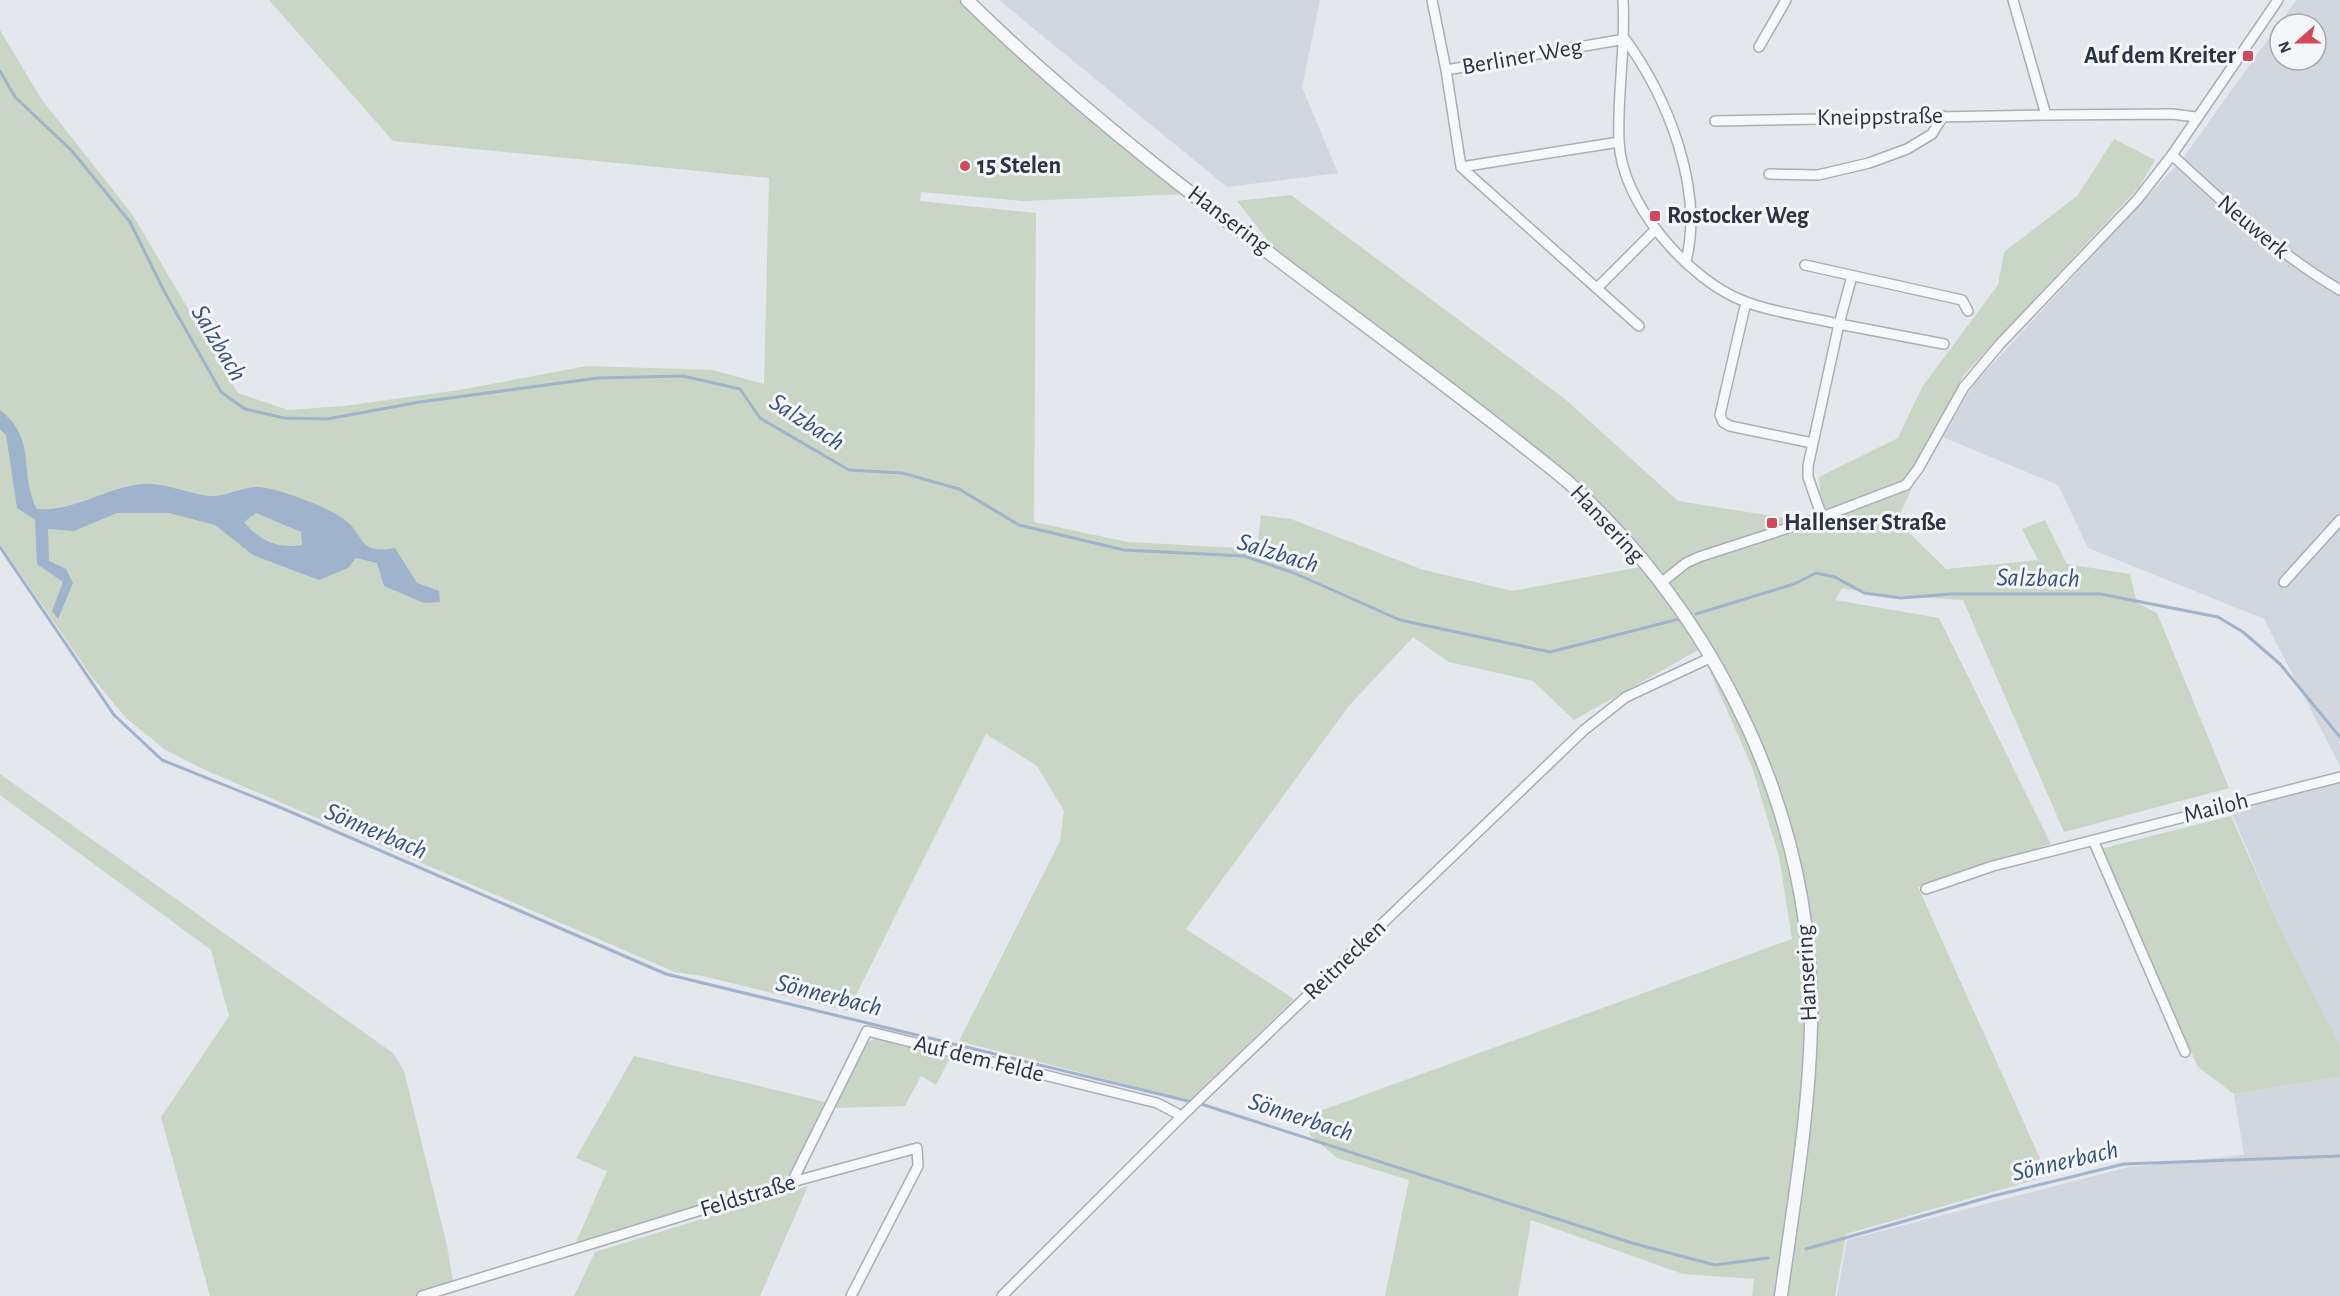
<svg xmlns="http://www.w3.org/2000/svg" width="2340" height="1296" viewBox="0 0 2340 1296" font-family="'Alegreya Sans',sans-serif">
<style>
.built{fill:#d2d6de;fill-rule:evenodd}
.green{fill:#c9d6c5}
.water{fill:#9fb4cc;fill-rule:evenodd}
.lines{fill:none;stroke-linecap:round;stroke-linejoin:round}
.stream{stroke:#9fb4cc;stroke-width:3}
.minor-casing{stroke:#a9aeb7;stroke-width:12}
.tertiary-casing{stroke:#a9aeb7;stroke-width:15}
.minor{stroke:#f7f8fa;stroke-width:9}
.tertiary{stroke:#f7f8fa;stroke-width:12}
.poi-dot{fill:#d1495b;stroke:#f4f6f9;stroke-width:2}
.labels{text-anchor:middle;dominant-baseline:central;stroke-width:6;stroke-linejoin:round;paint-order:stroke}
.poi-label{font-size:24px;font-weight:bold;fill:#2b3445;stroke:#f4f6f9;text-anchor:start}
.street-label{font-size:24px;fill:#2b3445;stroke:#f4f6f9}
.water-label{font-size:26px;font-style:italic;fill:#34527a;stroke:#f4f6f9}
</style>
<rect width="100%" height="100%" fill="#e4e7ec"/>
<path class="built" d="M999 0H1320L1302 87 1338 173 1227 187Z
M2296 0H2340V766L2264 619 2088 548 2058 485 1943 437 1974 384 2184 157ZM2280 24H2316V60H2280Z
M2340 777V1044L2286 940 2228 805Z
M2340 1077V1296H1837L1847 1240 2129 1167 2244 1155 2234 1094Z"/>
<path class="green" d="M269 0H960L1021 60 1185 194 1024 201 921 192 920 201 1036 213 1034 522 1128 542 1257 549 1261 515 1291 519 1421 569 1512 591 1640 567 1591 511 1497 432 1302 284 1237 201 1291 195 1565 399 1678 501 1822 524 1819 477 1898 438 1922 387 1998 285 2004 252 2077 196 2114 139 2155 160 2139 187 1963 376 1897 521 1946 569 2038 560 2022 529 2045 520 2067 564 2130 574 2137 603 2157 613 2229 788 2064 832 1963 600 1882 595 1842 588 1835 600 1939 618 2051 844 1918 887 2048 1176 1846 1234 1835 1296H1752L1754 1279 1683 1274 1531 1220 1518 1296H1385L1409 1180 1337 1158 1310 1135 1309 1115 1792 939 1779 857 1752 767 1700 649 1574 720 1533 681 1449 662 1413 637 1348 707 1186 929 1294 999 1190 1101 959 1041 1060 841 1064 811 1037 766 986 734 848 1011 702 976 675 972 205 770 164 749 126 718 92 677 0 544V30L42 100 132 214 238 393 288 410 344 406 459 390 587 366 712 370 764 384 769 178 393 141Z
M0 774 393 1053 404 1071 447 1246 454 1287 418 1296H210L161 1117 229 1016 211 950 0 795Z
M2231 816 2286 940 2340 1044V1077L2234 1094 2198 1067 2100 849Z
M877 1038 950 1058 936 1085 921 1076 905 1106 833 1108 863 1044Z
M634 1056 825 1102 793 1172 779 1181 574 1247 607 1171 576 1158Z
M808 1186 760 1296H574L595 1252Z"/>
<path class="water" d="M0 410C38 440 18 471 37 509 74 512 106 487 143 484 164 482 188 494 210 496 226 497 243 486 260 487 280 489 329 507 345 520 366 536 357 555 395 548L417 583 439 591 440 602 424 603 384 586 377 563 356 558 348 568 319 580 253 555 215 525 169 513H117L74 531 48 529 49 561 66 569 73 583 58 619 52 611 63 582 37 564 35 520 17 508 6 435 0 429ZM256 513 301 532 302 545C278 549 260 541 244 522Z"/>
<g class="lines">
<path class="stream" d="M0 71 15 97 72 151 130 222 164 291 221 392 245 409 284 418 327 419 420 402 598 378 683 376 740 389 760 418 849 470 902 473 959 489 1019 525 1124 550 1244 556 1294 573 1400 620 1550 652 1679 619
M0 547 114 715 162 760 284 809 666 974 1192 1102
M1696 614 1794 584 1816 573 1835 577 1864 593 1901 598 1951 594H2100L2218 617 2243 632 2280 664 2340 737
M1198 1103 1632 1243 1715 1265 1768 1258
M1806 1249 1993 1196 2124 1164 2340 1156"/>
<g class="minor-casing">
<path id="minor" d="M1432 0 1446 70
M1623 0C1626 47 1617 94 1619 141 1621 203 1689 281 1746 302 1775 313 1809 317 1839 324L1808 466V477L1822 517
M2013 0 2046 115
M1759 47 1786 0
M1715 121 2046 115 2172 114 2196 117
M2172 155C2225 204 2277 253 2340 290
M1461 167 1446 70 1625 39C1668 98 1704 189 1686 261
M1461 167 1639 326
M1461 167 1619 142
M1769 174 1818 175 1869 163 1907 149 1932 134 1943 116
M1805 265 1962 300 1968 311
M1852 276 1839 324 1944 344
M1597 288 1656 229
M1746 302 1720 415 1723 422 1730 426 1812 443
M2284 582 2340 520
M1661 583 1686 563 1699 557 1822 517 1906 485 1918 469 1964 387 2000 344 2137 200 2172 155 2278 0
M2093 840 2185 1052
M1926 889 1993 866 2340 777
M792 1182 867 1031 1157 1103 1182 1116
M422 1296 792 1182 917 1148 918 1166 851 1296
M1002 1296 1182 1116 1584 730 1626 697 1712 657"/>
</g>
<g class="tertiary-casing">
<path id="tertiary" d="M967 0C1150 180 1369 319 1567 481 1720 620 1815 818 1811 1026 1809 1116 1793 1207 1781 1296"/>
</g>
<use href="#minor" class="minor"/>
<use href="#tertiary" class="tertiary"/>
</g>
<g class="poi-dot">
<rect x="2242" y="50" width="12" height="12" rx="3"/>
<circle cx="965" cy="166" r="6"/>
<rect x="1649" y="210" width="12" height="12" rx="3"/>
<rect x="1766" y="517" width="12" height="12" rx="3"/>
</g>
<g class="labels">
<g class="poi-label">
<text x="2236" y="56" text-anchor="end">Auf dem Kreiter</text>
<text x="977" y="166">15 Stelen</text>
<text x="1667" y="216">Rostocker Weg</text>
<text x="1784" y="523">Hallenser Straße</text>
</g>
<g class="street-label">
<text transform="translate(1522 57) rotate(-10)">Berliner Weg</text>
<text transform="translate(1880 117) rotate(-1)">Kneippstraße</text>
<text transform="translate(1229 220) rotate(37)">Hansering</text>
<text transform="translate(2253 227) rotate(40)">Neuwerk</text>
<text transform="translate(1607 524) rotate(47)">Hansering</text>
<text transform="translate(2216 808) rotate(-14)">Mailoh</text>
<text transform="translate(1345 960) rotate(-44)">Reitnecken</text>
<text transform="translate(1807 973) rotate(-93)">Hansering</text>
<text transform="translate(979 1059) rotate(14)">Auf dem Felde</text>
<text transform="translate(748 1196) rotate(-17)">Feldstraße</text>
</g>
<g class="water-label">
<text transform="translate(219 343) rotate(59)">Salzbach</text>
<text transform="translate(807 422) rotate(33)">Salzbach</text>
<text transform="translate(1278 553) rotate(17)">Salzbach</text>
<text transform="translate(2038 578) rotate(1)">Salzbach</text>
<text transform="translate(376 831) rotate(23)">Sönnerbach</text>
<text transform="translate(829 995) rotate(14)">Sönnerbach</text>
<text transform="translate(1301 1117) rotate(18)">Sönnerbach</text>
<text transform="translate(2065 1161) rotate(-13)">Sönnerbach</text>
</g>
</g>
<g transform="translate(2298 42) rotate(249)"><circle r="28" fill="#f4f6f9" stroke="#a4a8b1" stroke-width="1.5"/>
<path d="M0-4.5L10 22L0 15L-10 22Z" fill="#d1495b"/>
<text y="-9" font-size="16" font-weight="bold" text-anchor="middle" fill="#2b3445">N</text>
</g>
</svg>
